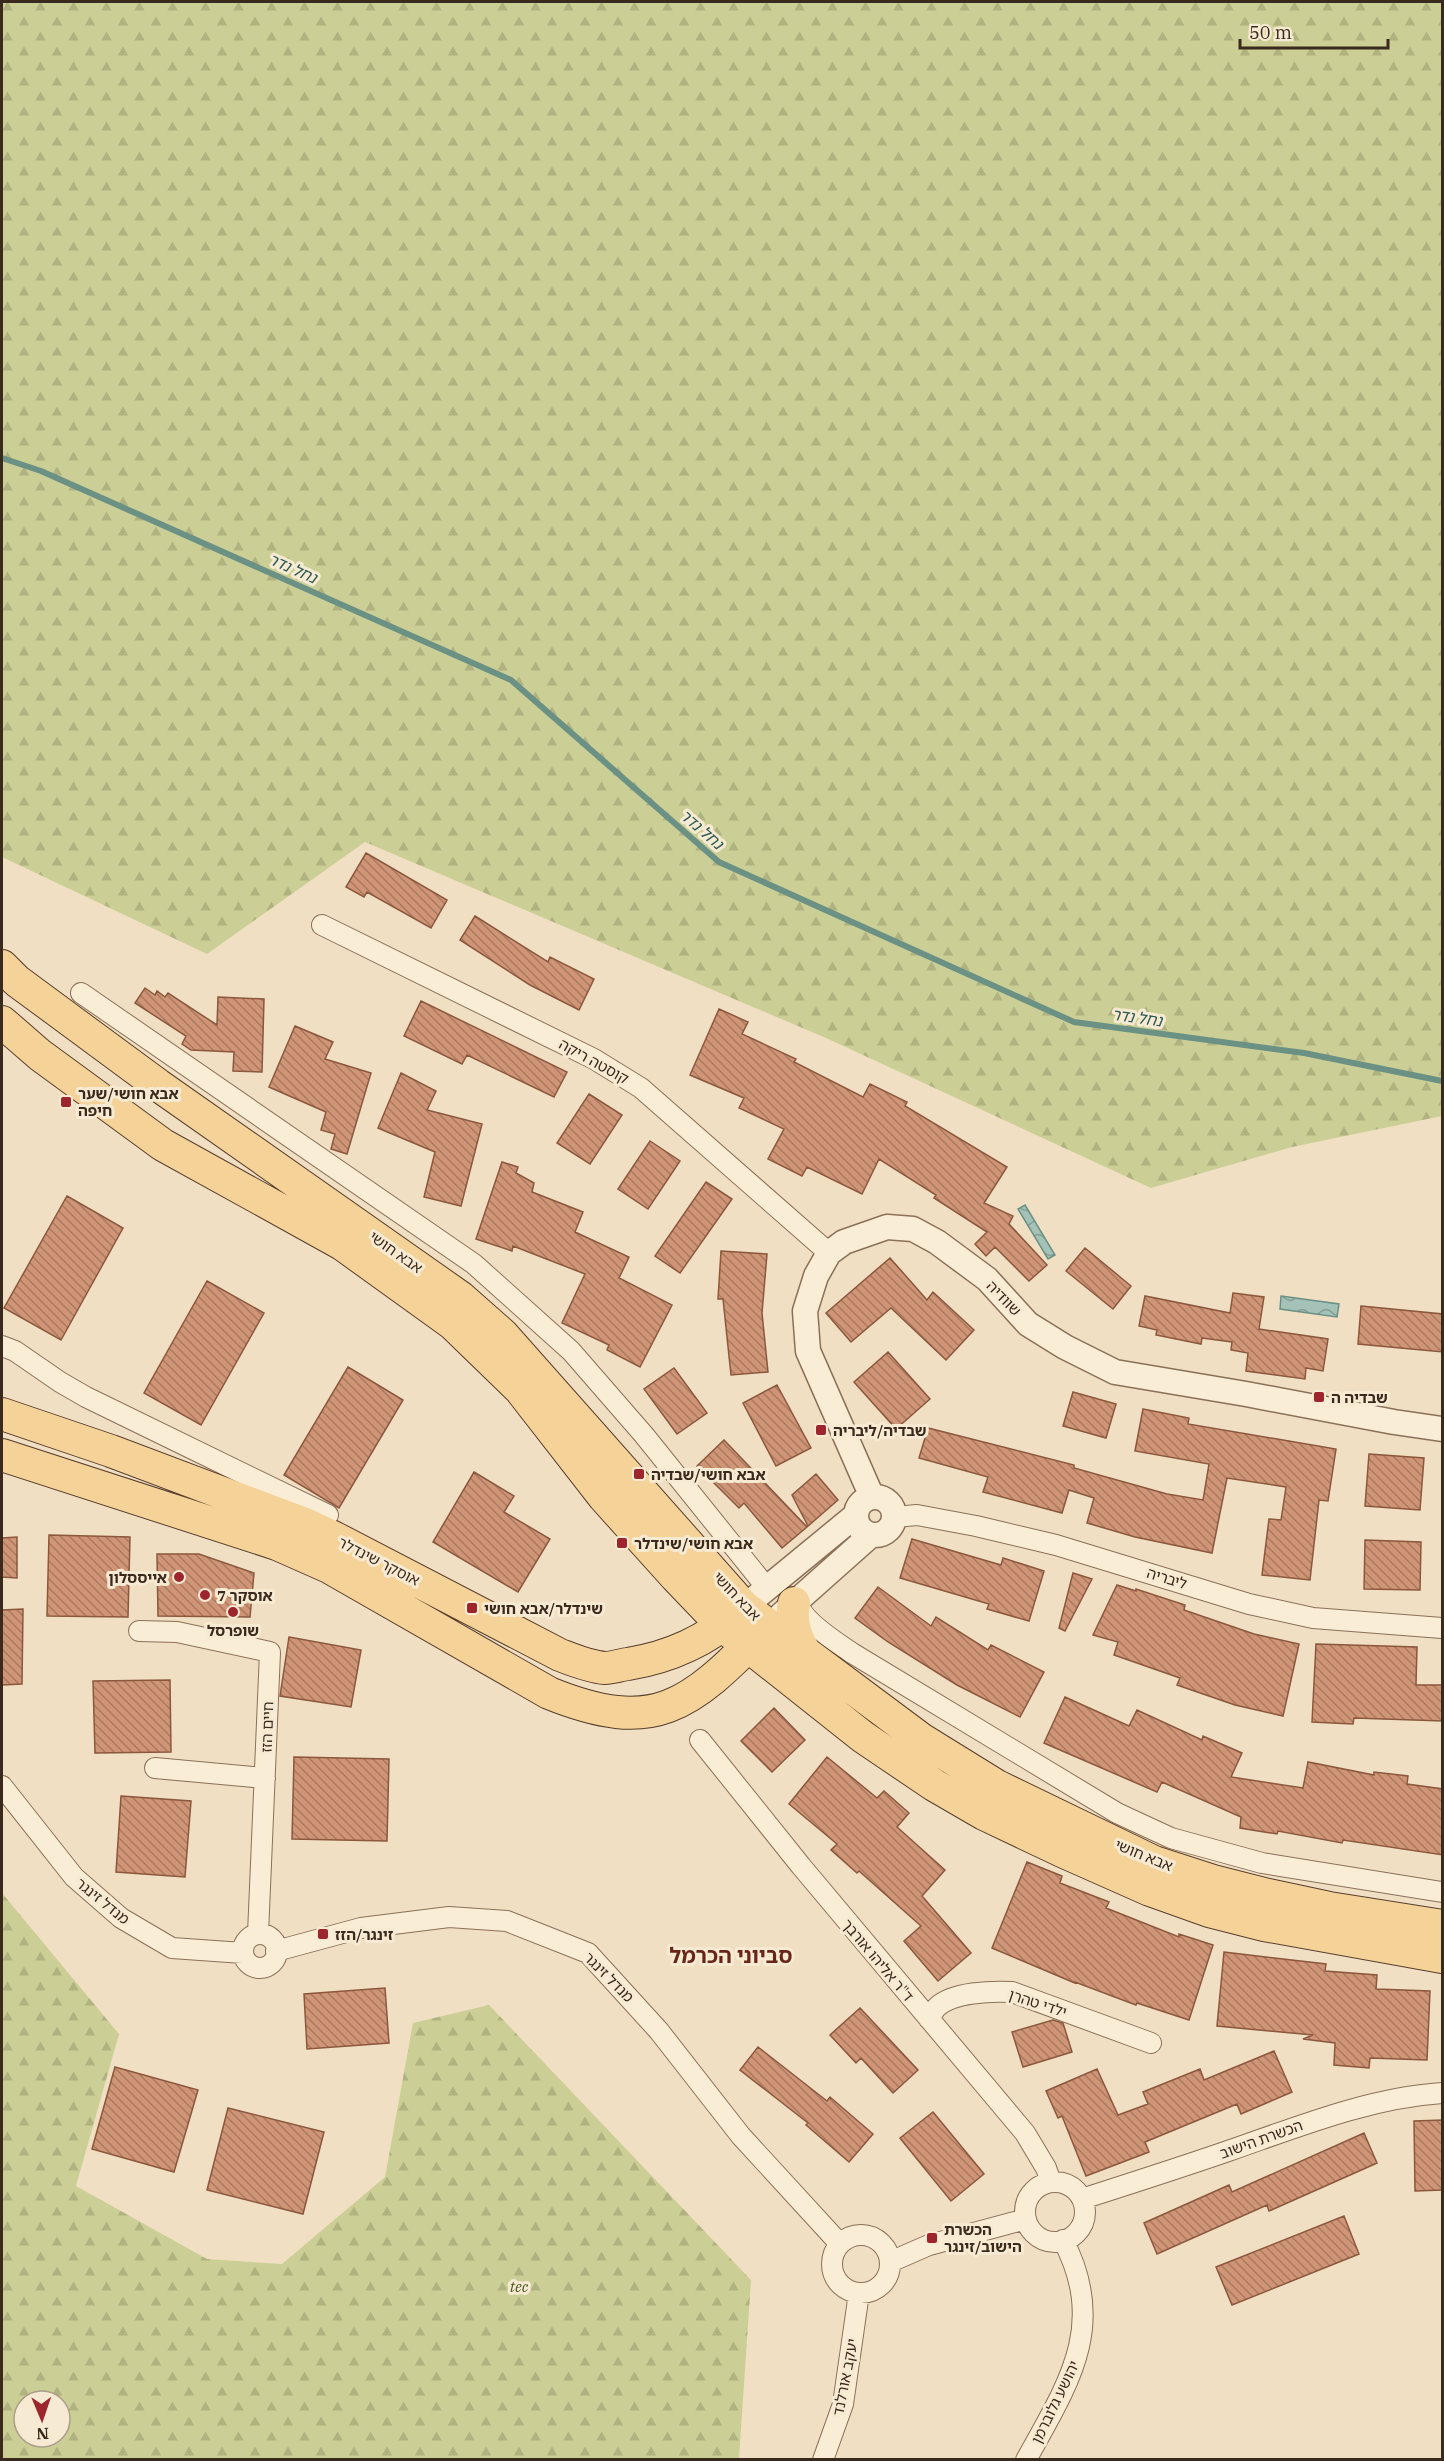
<svg xmlns="http://www.w3.org/2000/svg" width="1444" height="2461" viewBox="0 0 1444 2461" font-family="'IBM Plex Serif','Noto Sans Hebrew',serif">
<style>
.forest{fill:url(#forest-firs);fill-rule:evenodd}
.water{fill:url(#water-waves);stroke:#6b9185;stroke-width:1.5}
.lines{fill:none;stroke-linecap:round;stroke-linejoin:round}
.stream{stroke:#6b9185;stroke-width:6}
.building{fill:url(#building-back-hatch);stroke:#8b573d;stroke-width:1.5}
.minor-casing{stroke:#8b7058;stroke-width:22}
.tertiary-casing{stroke:#8b7058;stroke-width:27}
.primary-casing{stroke:#583e2d;stroke-width:34}
.minor{stroke:#faedd6;stroke-width:20}
.tertiary{stroke:#faedd6;stroke-width:24}
.primary{stroke:#f5d298;stroke-width:32}
.poi-dot{fill:#9d252e;stroke:#f7ead2;stroke-width:2}
.labels{text-anchor:middle;dominant-baseline:central;stroke-width:6;stroke-linejoin:round;paint-order:stroke}
.street-label{font-size:15px;fill:#3a291d;stroke:#f7ead2}
.poi-label{font-size:15px;font-weight:bold;fill:#3a291d;stroke:#f7ead2;text-anchor:start}
.park-label{font-size:15px;font-style:italic;fill:#4d5723;stroke:#f7ead2}
.water-label{font-size:16px;font-style:italic;fill:#2c5a54;stroke:#f7ead2}
.district-label{font-size:21px;font-weight:bold;fill:#68261a;stroke:#f7ead2}
</style>
<defs>
<pattern id="forest-firs" width="22" height="20" patternUnits="userSpaceOnUse" patternTransform="scale(1.5)"><rect width="22" height="20" fill="#cccf95"/><path d="M5 1l3.5 6h-7zM16 11l3.5 6h-7z" fill="#b0b280"/></pattern>
<pattern id="water-waves" width="16" height="10" patternUnits="userSpaceOnUse" patternTransform="scale(1.5)"><rect width="16" height="10" fill="#a4c2b8"/><path d="M0 5q4-4 8 0t8 0" fill="none" stroke="#879e95"/></pattern>
<pattern id="building-back-hatch" width="6" height="6" patternUnits="userSpaceOnUse" patternTransform="scale(1.5)"><rect width="6" height="6" fill="#d09576"/><path d="M-1 5l2 2M0 0l6 6M5-1l2 2" fill="none" stroke="#aa7a60"/></pattern>
</defs>
<rect width="100%" height="100%" fill="#f0dfc2"/>
<path class="forest" d="M2 2H1442V1116L1292 1147 1151 1188 826 1038 365 842 207 954 2 857Z
M2 1893 119 2034 76 2186 207 2259 282 2264 385 2177 413 2023 489 2005 751 2280 739 2459H2ZM24 2401H60V2437H24Z"/>
<path class="water" d="M1025 1205 1055 1255 1048 1259 1018 1209Z
M1281 1296 1339 1304 1337 1317 1280 1309Z"/>
<g class="lines">
<path class="stream" d="M2 458 41 471 511 680 719 862 1074 1022 1304 1053 1442 1081"/>
</g>
<path class="building" d="M366 853 447 900 431 928 367 892 364 897 346 887Z
M475 916 548 962 550 957 594 979 579 1010 530 985 460 940Z
M145 988 155 995 157 991 165 997 168 993 217 1025 218 997 264 999 262 1072 233 1071 234 1052 191 1050 182 1044 186 1036 135 1003Z
M421 1001 567 1072 554 1097 467 1055 462 1064 404 1036Z
M719 1009 748 1022 742 1034 796 1059 794 1062 863 1097 870 1084 907 1102 905 1106 1007 1167 984 1203 1013 1216 1009 1224 1047 1265 1029 1281 995 1247 986 1256 975 1244 987 1232 934 1198 936 1195 879 1159 862 1194 807 1167 802 1176 768 1159 784 1129 739 1108 744 1098 690 1075Z
M295 1026 333 1042 325 1059 371 1073 347 1154 331 1149 335 1134 321 1130 326 1112 269 1087Z
M401 1073 436 1091 427 1110 482 1124 461 1206 424 1197 435 1152 378 1128Z
M589 1094 622 1115 590 1164 557 1143Z
M650 1141 680 1161 648 1209 618 1189Z
M502 1162 518 1167 516 1173 534 1183 532 1192 583 1212 575 1232 629 1257 619 1278 672 1305 640 1367 607 1350 609 1345 562 1323 585 1274 513 1246 512 1251 476 1239Z
M706 1182 732 1199 680 1273 655 1256Z
M67 1196 123 1228 61 1340 4 1308Z
M1085 1248 1131 1286 1113 1309 1066 1271Z
M721 1251 767 1254 762 1313 768 1372 731 1375 723 1299H718Z
M890 1258 927 1300 933 1292 974 1330 946 1360 891 1308 851 1342 826 1313Z
M207 1281 264 1313 201 1425 144 1393Z
M1233 1293 1264 1297 1259 1329 1328 1339 1323 1371 1306 1368 1305 1379 1246 1371 1248 1353 1231 1350 1232 1342 1202 1338 1201 1344 1156 1335 1157 1330 1139 1326 1145 1296 1230 1313Z
M1361 1306 1443 1314V1352L1358 1344Z
M888 1352 930 1399 896 1429 854 1382Z
M348 1367 403 1400 339 1508 284 1475Z
M674 1368 707 1413 677 1434 644 1389Z
M777 1385 811 1448 776 1466 743 1403Z
M1073 1392 1116 1404 1106 1438 1063 1426Z
M1143 1409 1189 1418 1188 1424 1336 1449 1328 1501 1319 1500 1310 1580 1262 1575 1269 1519 1281 1520 1286 1487 1227 1478 1212 1553 1135 1537 1087 1523 1094 1498 1069 1490 1062 1513 983 1492 988 1477 919 1458 928 1428 1074 1465V1468L1167 1494 1203 1500 1209 1464 1135 1451Z
M724 1440 807 1527 782 1548 744 1503 739 1508 697 1466Z
M1369 1454 1424 1458 1420 1510 1365 1506Z
M474 1472 514 1496 504 1512 550 1539 518 1592 433 1542Z
M816 1474 838 1500 808 1526 792 1495Z
M49 1535 130 1537 128 1617 47 1616Z
M17 1537V1578L2 1577V1538Z
M912 1539 1001 1565 1003 1558 1044 1571 1029 1621 987 1609 989 1604 900 1578Z
M1365 1540 1421 1542 1420 1590 1364 1589Z
M157 1554H199L254 1573 250 1617 158 1616Z
M1073 1573 1092 1579 1065 1631 1059 1628Z
M1117 1585 1136 1591V1589L1185 1605 1184 1610 1254 1634 1299 1644 1283 1716 1235 1705 1177 1685 1180 1678 1114 1655 1118 1642 1093 1635Z
M878 1587 931 1626 936 1617 988 1650 991 1645 1044 1672 1020 1717 957 1685 888 1642 855 1618Z
M23 1609 22 1684 2 1685V1610Z
M289 1637 361 1650 351 1707 280 1696Z
M1316 1644 1417 1647 1416 1685H1443V1721L1354 1718 1353 1724 1312 1722Z
M170 1680 171 1752 95 1753 93 1681Z
M1065 1697 1129 1726 1137 1710 1202 1740 1203 1736 1242 1753 1231 1777 1303 1788 1308 1762 1374 1775V1772L1408 1776 1407 1784 1443 1789V1855L1343 1840 1342 1843 1278 1831 1277 1834 1240 1828 1241 1817 1162 1782 1157 1792 1044 1743Z
M774 1708 805 1740 772 1772 741 1741Z
M294 1757 389 1759 387 1841 292 1839Z
M827 1757 877 1798 884 1791 909 1813 897 1827 945 1870 922 1896 971 1953 938 1981 904 1941 921 1926 859 1871 857 1873 831 1850 837 1844 789 1804Z
M121 1796 191 1801 185 1877 116 1872Z
M1027 1862 1062 1876 1060 1883 1109 1902 1106 1908 1179 1937V1934L1213 1945 1189 2020 1137 2003 1136 2005 1075 1982V1983L992 1948Z
M1224 1952 1326 1964 1325 1971 1377 1975 1376 1989 1430 1991 1427 2060 1370 2058 1369 2068 1334 2065 1335 2043 1303 2039 1313 2035 1217 2026Z
M385 1988 389 2043 307 2049 304 1994Z
M860 2008 918 2070 893 2093 861 2058 856 2063 830 2035Z
M1053 2020 1063 2023 1072 2052 1023 2067 1012 2032Z
M758 2047 827 2101 830 2097 873 2134 849 2162 806 2125 808 2123 740 2070Z
M1274 2051 1292 2092 1241 2114 1237 2104 1145 2142 1149 2152 1086 2176 1062 2116 1058 2118 1046 2091 1097 2069 1118 2115 1148 2104 1143 2092 1200 2069 1204 2080Z
M115 2067 198 2090 174 2172 92 2149Z
M228 2108 324 2132 303 2214 207 2190Z
M933 2112 984 2174 951 2201 900 2138Z
M1443 2120V2190L1415 2191 1414 2121Z
M1364 2133 1377 2163 1269 2211 1267 2205 1157 2254 1144 2223 1229 2185 1232 2192Z
M1344 2216 1359 2254 1232 2305 1216 2267Z"/>
<g class="lines">
<g class="minor-casing">
<path id="minor" d="M322 925 594 1059 641 1088 829 1253
M81 993 474 1264 571 1351 644 1435 767 1588
M2 1346 15 1351 60 1382 86 1397 328 1515
M895 1517 917 1515 976 1526 1056 1545 1249 1604 1313 1618 1442 1628
M799 1599C796 1618 838 1643 852 1653L1117 1813 1171 1838 1262 1863 1442 1892
M139 1631 177 1632 270 1652 258 1934
M700 1740 801 1866 1025 2133 1046 2168 1051 2182
M155 1768 265 1778
M2 1786 74 1877 121 1918 172 1948 243 1953
M243 1951a17 17 0 1 1 34 0a17 17 0 1 1-34 0Z
M276 1951 361 1928 449 1917 507 1921 588 1953 659 2031 741 2136 840 2244
M929 2019C931 2016 934 2010 937 2007 953 1992 991 1991 1012 1992L1151 2043
M1025 2212a30 30 0 1 1 60 0a30 30 0 1 1-60 0Z
M1082 2199C1132 2183 1182 2167 1231 2150 1300 2126 1369 2098 1442 2093
M832 2264a29 29 0 1 1 58 0a29 29 0 1 1-58 0Z
M890 2262 929 2245 1026 2219
M823 2460 843 2404 859 2293
M1026 2460C1068 2384 1108 2326 1063 2240"/>
</g>
<g class="tertiary-casing">
<path id="tertiary" d="M856 1516a19 19 0 1 1 38 0a19 19 0 1 1-38 0Z
M872 1497 808 1351 805 1311 816 1276 829 1253 844 1242 887 1227 913 1229 937 1242 987 1279 1028 1324 1065 1347 1115 1372 1246 1394 1394 1422 1442 1429
M744 1607 856 1515
M781 1615 871 1535"/>
</g>
<g class="primary-casing">
<path id="primary" d="M2 966 17 981 158 1085 460 1297 503 1335 744 1607 921 1739 997 1786 1154 1862 1213 1881 1268 1895 1329 1908 1442 1926
M2 1022 40 1055 163 1145 342 1244 453 1324 520 1389 604 1497 676 1577 723 1626 863 1737 934 1785 984 1814 1062 1851 1150 1890 1209 1911 1264 1925 1442 1957
M2 1414 111 1451 305 1524 335 1538 560 1655C573 1660 590 1667 605 1668 612 1668 620 1665 628 1664 671 1657 706 1641 739 1612
M2 1455 277 1544 329 1567 549 1693C655 1736 689 1706 763 1631
M794 1603C790 1623 796 1639 807 1655"/>
</g>
<use href="#minor" class="minor"/>
<use href="#tertiary" class="tertiary"/>
<use href="#primary" class="primary"/>
</g>
<g class="poi-dot">
<rect x="60" y="1096" width="12" height="12" rx="3"/>
<rect x="1313" y="1391" width="12" height="12" rx="3"/>
<rect x="815" y="1424" width="12" height="12" rx="3"/>
<rect x="633" y="1468" width="12" height="12" rx="3"/>
<rect x="616" y="1537" width="12" height="12" rx="3"/>
<circle cx="179" cy="1577" r="6"/>
<circle cx="205" cy="1595" r="6"/>
<rect x="466" y="1602" width="12" height="12" rx="3"/>
<circle cx="233" cy="1612" r="6"/>
<rect x="317" y="1928" width="12" height="12" rx="3"/>
<rect x="926" y="2232" width="12" height="12" rx="3"/>
</g>
<g class="labels">
<g class="street-label">
<text transform="translate(594 1061) rotate(29)">קוסטה ריקה</text>
<text transform="translate(396 1252) rotate(35)">אבא חושי</text>
<text transform="translate(1004 1298) rotate(46)">שוודיה</text>
<text transform="translate(379 1561) rotate(27)">אוסקר שינדלר</text>
<text transform="translate(1167 1578) rotate(17)">ליבריה</text>
<text transform="translate(737 1596) rotate(46)">אבא חושי</text>
<text transform="translate(267 1727) rotate(-88)">חיים הזז</text>
<text transform="translate(1144 1855) rotate(22)">אבא חושי</text>
<text transform="translate(103 1901) rotate(39)">מנדל זינגר</text>
<text transform="translate(878 1960) rotate(50)">ד"ר אליהו אורבך</text>
<text transform="translate(609 1977) rotate(45)">מנדל זינגר</text>
<text transform="translate(1038 2003) rotate(18)">ילדי טהרן</text>
<text transform="translate(1261 2139) rotate(-20)">הכשרת הישוב</text>
<text transform="translate(845 2377) rotate(-79)">יעקב אורלנד</text>
<text transform="translate(1055 2402) rotate(-64)">יהושע גלוברמן</text>
</g>
<g class="poi-label">
<text x="78" y="1093">אבא חושי/שער<tspan x="78" dy="17">חיפה</tspan></text>
<text x="1331" y="1397">שבדיה ה</text>
<text x="833" y="1430">שבדיה/ליבריה</text>
<text x="651" y="1474">אבא חושי/שבדיה</text>
<text x="634" y="1543">אבא חושי/שינדלר</text>
<text x="167" y="1577" text-anchor="end">אייססלון</text>
<text x="217" y="1595">אוסקר 7</text>
<text x="484" y="1608">שינדלר/אבא חושי</text>
<text x="233" y="1630" text-anchor="middle">שופרסל</text>
<text x="335" y="1934">זינגר/הזז</text>
<text x="944" y="2229">הכשרת<tspan x="944" dy="17">הישוב/זינגר</tspan></text>
</g>
<g class="park-label">
<text x="519" y="2286">tec</text>
</g>
<g class="water-label">
<text transform="translate(293 568) rotate(24)">נחל נדר</text>
<text transform="translate(702 829) rotate(41)">נחל נדר</text>
<text transform="translate(1137 1017) rotate(8)">נחל נדר</text>
</g>
<g class="district-label">
<text x="731" y="1955">סביוני הכרמל</text>
</g>
</g>
<rect width="1444" height="2461" fill="none" stroke="#3a291d" stroke-width="6"/>
<g transform="translate(42 2419) rotate(178)"><circle r="28" fill="#f7ead2" stroke="#ab9d8a" stroke-width="1.5"/>
<path d="M0-4.5L10 22L0 15L-10 22Z" fill="#9d252e"/>
<text y="-9" font-size="16" font-weight="bold" text-anchor="middle" fill="#3a291d">N</text>
</g>
<path d="M1240 39v9h148v-9" fill="none" stroke="#3a291d" stroke-width="3"/>
<text x="1249" y="39" font-size="18" fill="#3a291d" stroke="#f7ead2" stroke-width="4.5" paint-order="stroke">50 m</text>
</svg>
